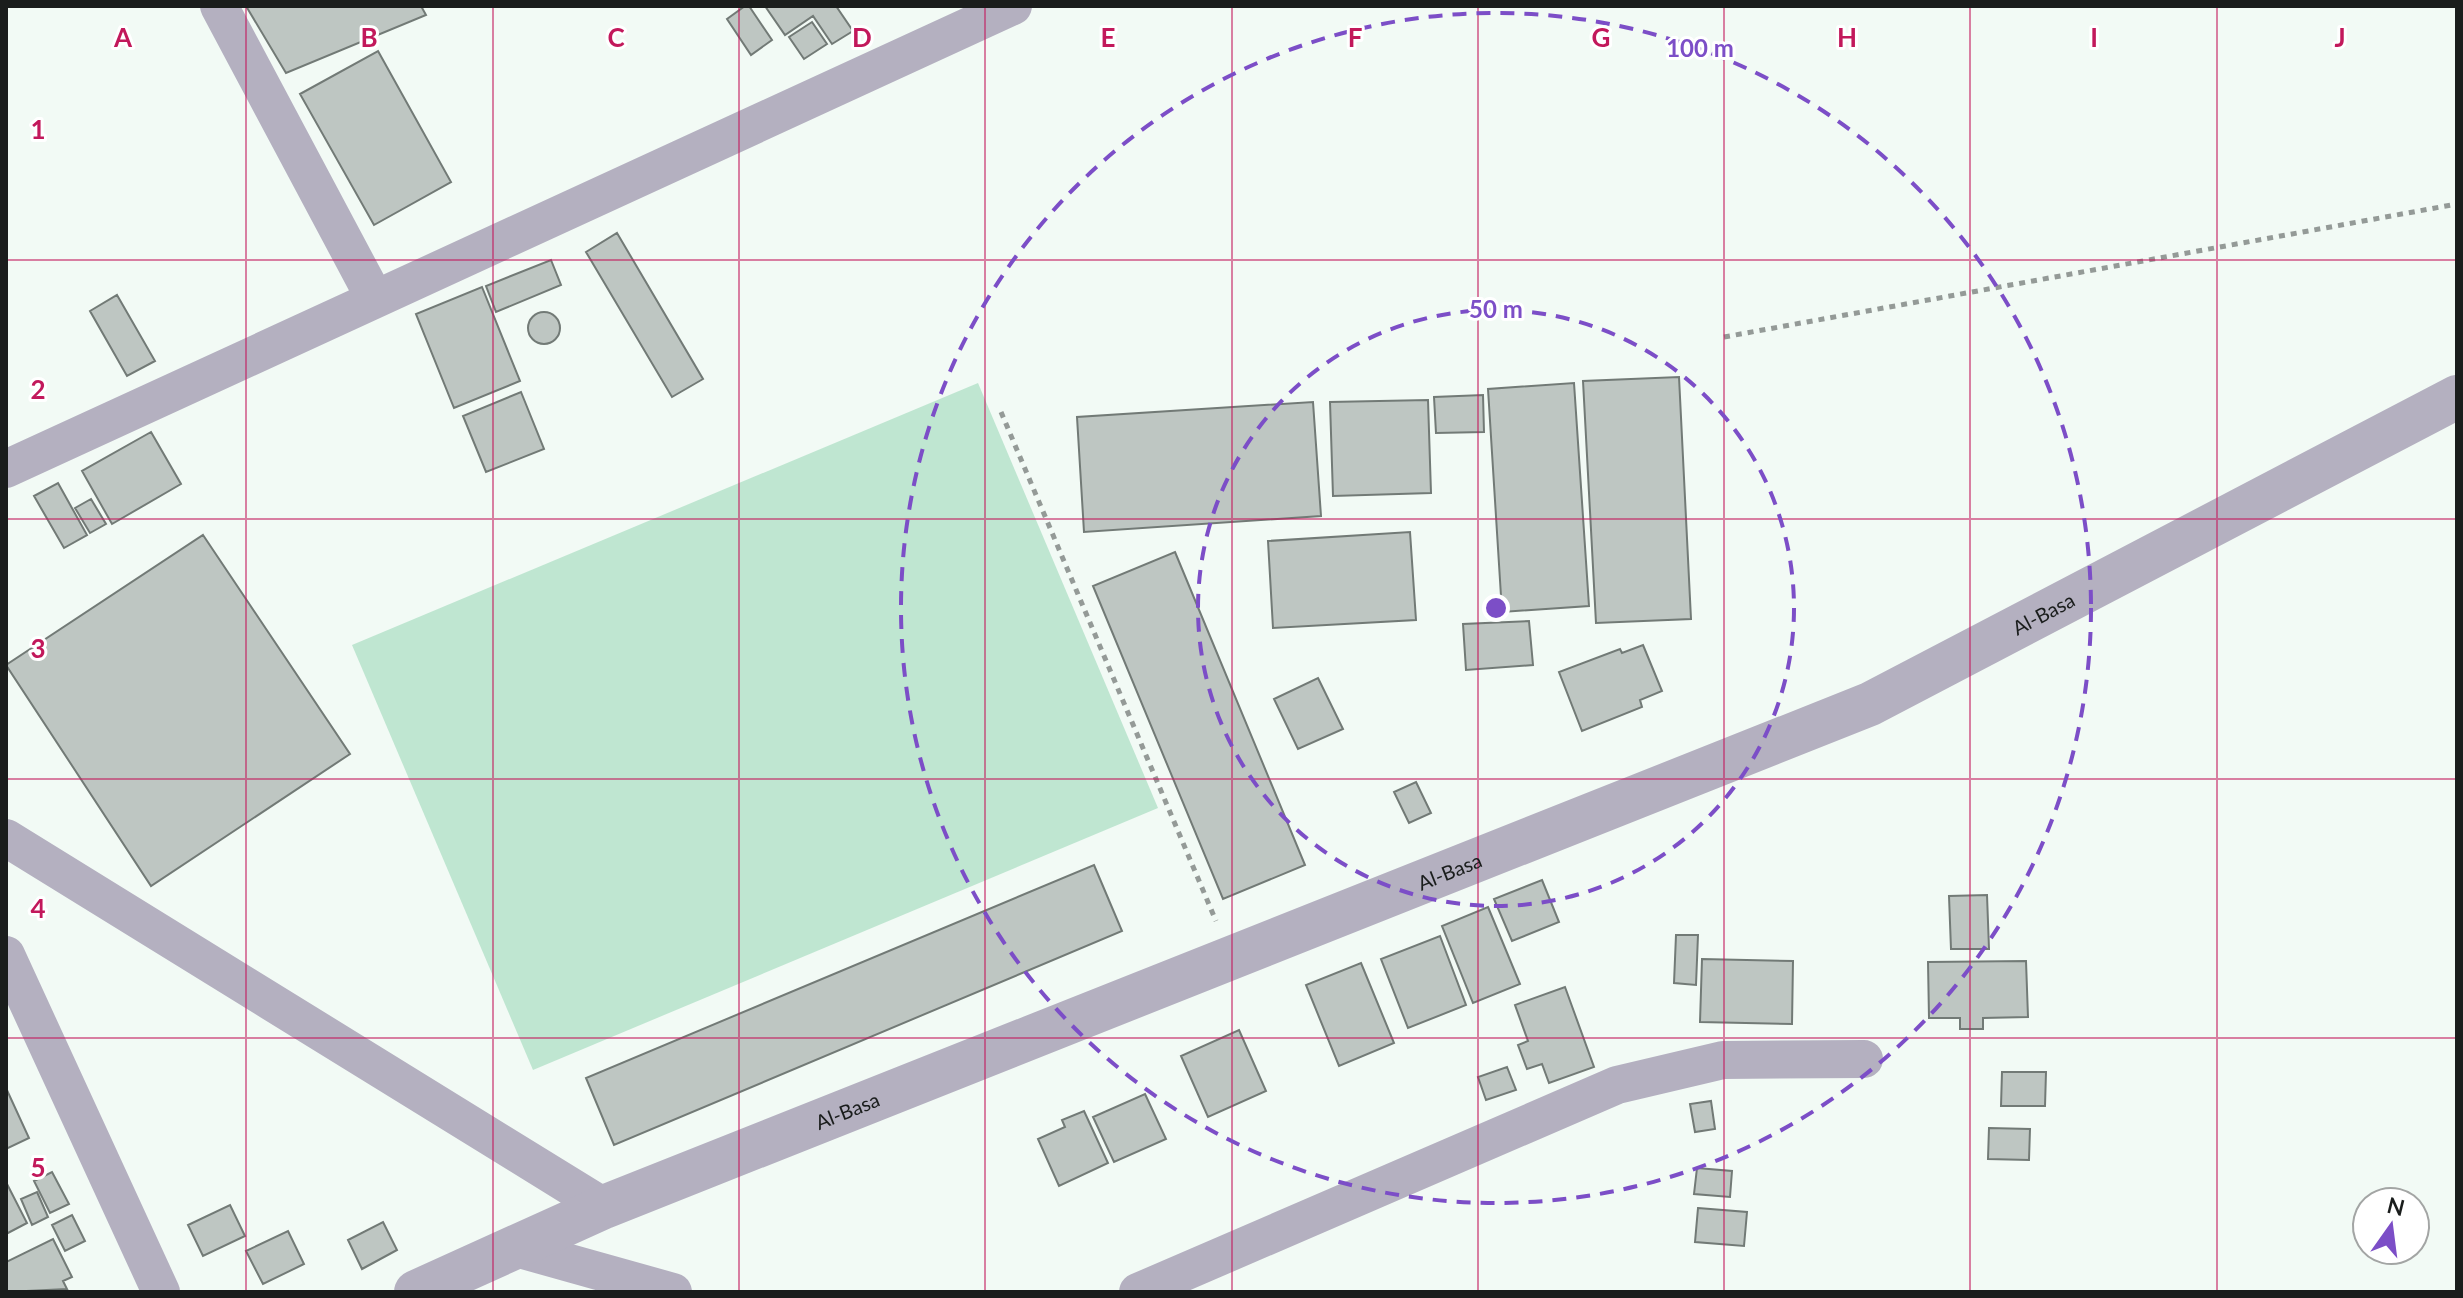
<svg xmlns="http://www.w3.org/2000/svg" width="2463" height="1298" viewBox="0 0 2463 1298" font-family="Lato,sans-serif">
<style>
.green{fill:#bfe6d1}
.building{fill:#bec6c2;stroke:#727a76;stroke-width:2}
.lines{fill:none;stroke-linecap:round;stroke-linejoin:round}
.path{stroke:#949a97;stroke-width:5;stroke-dasharray:6 6;stroke-linecap:butt}
.minor{stroke:#b4b0c0;stroke-width:38}
.tertiary{stroke:#b4b0c0;stroke-width:44}
.grid{fill:none;stroke:#c2185b;stroke-width:2;stroke-opacity:0.55}
.ring{fill:none;stroke:#7c4ec7;stroke-width:4;stroke-dasharray:14 10}
.labels{text-anchor:middle;dominant-baseline:central;stroke-width:6;stroke-linejoin:round;paint-order:stroke}
.street-label{font-size:20px;fill:#1a1d1c;stroke:#fff}
.grid-label{font-size:26px;text-anchor:middle;font-weight:bold;fill:#c2185b;stroke:#fff;stroke-width:6;stroke-linejoin:round;paint-order:stroke}
.centre{fill:#7c4ec7;stroke:#fff;stroke-width:4}
.ring-label{font-size:24px;text-anchor:middle;font-weight:bold;fill:#7c4ec7;stroke:#fff;stroke-width:6;stroke-linejoin:round;paint-order:stroke}
</style>
<rect width="100%" height="100%" fill="#f2faf5"/>
<path class="green" d="M978 383 1158 808 533 1070 352 645Z"/>
<path class="building" d="M246 6H421L426 15 286 73Z
M745 6H749L772 40 751 55 727 19Z
M765 6H836L853 31 832 44 813 16 785 35Z
M812 22 827 44 804 59 789 37Z
M378 51 451 182 374 225 300 94Z
M617 233 703 379 672 397 586 252Z
M551 260 561 285 496 312 486 286Z
M482 287 520 381 454 408 416 314Z
M117 295 155 361 127 376 90 311Z
M528 328a16 16 0 1 1 32 0a16 16 0 1 1-32 0Z
M1679 377 1691 619 1596 623 1583 381Z
M1574 383 1589 606 1502 612 1488 389Z
M521 392 544 449 486 472 463 416Z
M1483 395 1484 432 1436 433 1434 397Z
M1428 400 1431 493 1333 496 1330 402Z
M1313 402 1321 516 1084 532 1077 417Z
M151 432 181 484 112 524 82 471Z
M58 483 87 535 64 548 34 496Z
M91 499 106 524 90 533 75 508Z
M1410 532 1416 620 1273 628 1268 541Z
M203 535 350 754 151 886 6 665Z
M1175 552 1305 865 1223 899 1093 586Z
M1529 621 1533 665 1466 670 1463 624Z
M1643 645 1662 691 1640 700 1642 707 1582 731 1559 672 1620 649 1622 653Z
M1318 678 1343 729 1298 749 1274 699Z
M1416 782 1431 813 1409 823 1394 792Z
M1094 865 1122 931 614 1145 586 1078Z
M1542 880 1559 922 1512 941 1494 899Z
M1987 895 1989 949H1951L1949 896Z
M1488 907 1520 984 1473 1003 1442 926Z
M1676 935H1698L1696 985 1674 983Z
M1440 936 1466 1005 1408 1028 1381 959Z
M1702 959 1793 961 1792 1024 1700 1022Z
M2026 961 2028 1017 1983 1018V1029H1960V1018H1929L1928 962Z
M1361 963 1394 1043 1339 1066 1306 985Z
M1565 987 1594 1067 1549 1083 1542 1064 1527 1069 1518 1045 1528 1041 1515 1005Z
M1239 1030 1266 1091 1208 1117 1181 1056Z
M1507 1067 1516 1090 1486 1100 1478 1077Z
M2002 1072H2046L2045 1106H2001Z
M6 1088 29 1138 6 1149Z
M1145 1094 1166 1139 1114 1162 1093 1117Z
M1711 1101 1715 1129 1695 1132 1690 1104Z
M1084 1111 1108 1163 1059 1186 1038 1139 1065 1127 1062 1120Z
M1989 1128 2030 1129 2029 1160 1988 1159Z
M1697 1168 1732 1171 1730 1197 1694 1194Z
M52 1172 69 1204 50 1213 34 1181Z
M6 1182 27 1223 6 1234Z
M37 1192 48 1217 32 1225 21 1199Z
M230 1205 245 1236 203 1256 188 1225Z
M1698 1208 1747 1212 1744 1246 1695 1242Z
M72 1215 85 1241 65 1251 52 1225Z
M383 1222 397 1250 362 1269 348 1240Z
M288 1231 304 1264 263 1284 246 1251Z
M53 1239 72 1277 63 1281 67 1289 6 1292V1262Z"/>
<g class="lines">
<path class="path" d="M1724 337 2457 204
M1001 412 1216 921"/>
<path class="minor" d="M219 6 374 297
M6 469 1013 6
M6 838 604 1207
M6 955 161 1292
M516 1248 673 1292
M1138 1292 1617 1085 1723 1060 1864 1059"/>
<path class="tertiary" id="s1" d="M416 1292 604 1207 1870 704 2457 397"/>
</g>
<path class="grid" d="M246 6V1292M493 6V1292M739 6V1292M985 6V1292M1232 6V1292M1478 6V1292M1724 6V1292M1970 6V1292M2217 6V1292M6 260H2457M6 519H2457M6 779H2457M6 1038H2457"/>
<g class="ring">
<circle cx="1496" cy="608" r="298"/>
<circle cx="1496" cy="608" r="595"/>
</g>
<g class="labels">
<g class="street-label">
<text stroke="none"><textPath href="#s1" startOffset="1764">Al-Basa</textPath></text>
<text stroke="none"><textPath href="#s1" startOffset="1116">Al-Basa</textPath></text>
<text stroke="none"><textPath href="#s1" startOffset="468">Al-Basa</textPath></text>
</g>
</g>
<g class="grid-label">
<text x="123" y="47">A</text>
<text x="369" y="47">B</text>
<text x="616" y="47">C</text>
<text x="862" y="47">D</text>
<text x="1108" y="47">E</text>
<text x="1355" y="47">F</text>
<text x="1601" y="47">G</text>
<text x="1847" y="47">H</text>
<text x="2094" y="47">I</text>
<text x="2340" y="47">J</text>
<text x="38" y="139">1</text>
<text x="38" y="399">2</text>
<text x="38" y="658">3</text>
<text x="38" y="918">4</text>
<text x="38" y="1177">5</text>
</g>
<circle cx="1496" cy="608" r="12" class="centre"/>
<g class="ring-label">
<text x="1700" y="57">100 m</text>
<text x="1496" y="318">50 m</text>
</g>
<rect width="2463" height="1298" fill="none" stroke="#1a1d1c" stroke-width="16"/>
<g transform="translate(2391 1226) rotate(14)"><circle r="38" fill="#ffffff" stroke="#a3a5a4" stroke-width="2"/>
<path d="M0-6L14 30L0 20L-14 30Z" fill="#7c4ec7"/>
<text y="-12" font-size="22" font-weight="bold" text-anchor="middle" fill="#1a1d1c">N</text>
</g>
</svg>
